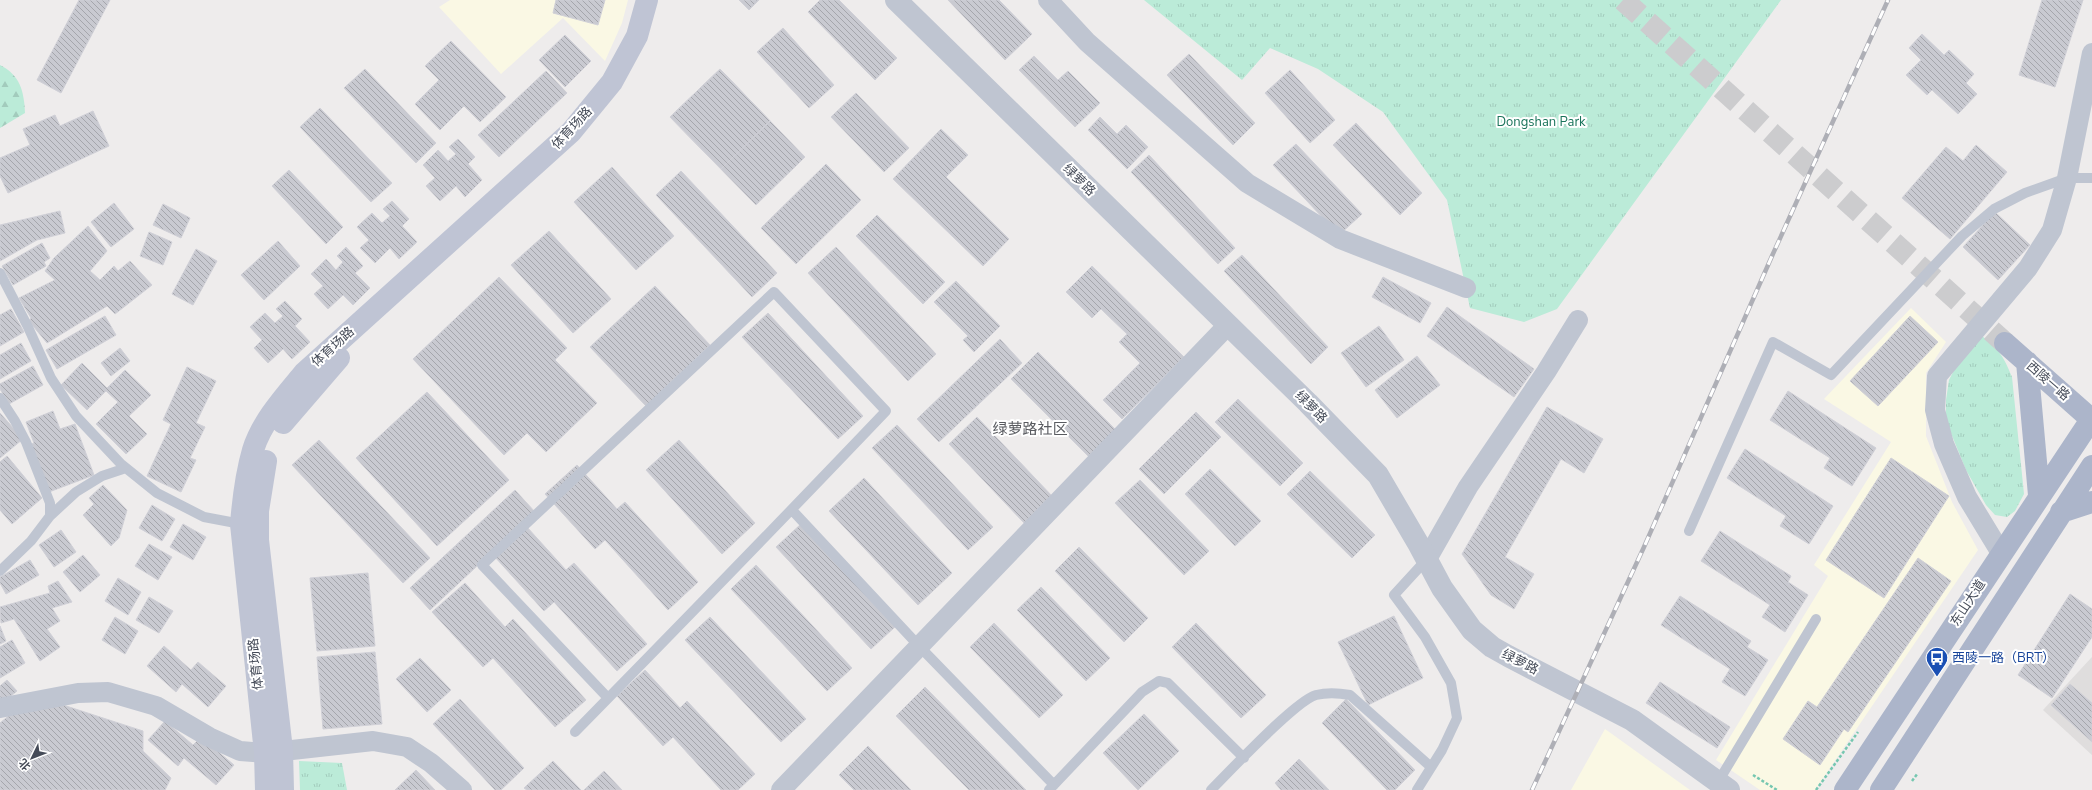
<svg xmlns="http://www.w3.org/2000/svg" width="2092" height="790" viewBox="0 0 2092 790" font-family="'Nunito Sans','Noto Sans SC',sans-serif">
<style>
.commercial{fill:#faf8e4}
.education{fill:#dfdddd}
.grass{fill:url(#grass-tufts)}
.forest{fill:url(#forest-firs)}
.building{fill:url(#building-back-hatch);stroke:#d0d0d7}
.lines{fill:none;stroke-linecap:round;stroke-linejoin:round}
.primary-tunnel{stroke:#ccccce;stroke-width:22;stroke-dasharray:22 11;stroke-linecap:butt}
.path{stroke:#75c7b0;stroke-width:2.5;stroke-dasharray:3 2;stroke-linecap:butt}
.service{stroke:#bfc5d1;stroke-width:10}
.minor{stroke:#bfc5d1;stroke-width:20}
.tertiary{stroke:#bfc5d1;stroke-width:22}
.secondary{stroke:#bfc4d4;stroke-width:22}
.primary{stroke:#acb5ca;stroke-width:22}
.rail-casing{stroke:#aeafb6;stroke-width:4.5}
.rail{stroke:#fff;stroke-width:3;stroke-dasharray:9;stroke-linecap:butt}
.labels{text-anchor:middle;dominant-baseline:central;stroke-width:4;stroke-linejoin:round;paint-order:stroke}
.park-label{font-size:13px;fill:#1b745b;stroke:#fff}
.street-label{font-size:13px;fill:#454b58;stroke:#fff}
.transit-label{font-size:13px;fill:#164399;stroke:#fff;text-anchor:start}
.quarter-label{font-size:15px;fill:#595b60;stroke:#fff}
</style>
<defs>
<pattern id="grass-tufts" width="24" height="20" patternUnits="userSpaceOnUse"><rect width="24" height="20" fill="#bbebd8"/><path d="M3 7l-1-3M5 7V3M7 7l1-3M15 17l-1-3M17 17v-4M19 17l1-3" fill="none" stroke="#a2cbbc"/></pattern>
<pattern id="forest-firs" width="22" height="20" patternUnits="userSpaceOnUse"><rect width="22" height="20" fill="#bbebd8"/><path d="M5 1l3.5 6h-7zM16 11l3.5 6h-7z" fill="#a2cbbc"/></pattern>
<pattern id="building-back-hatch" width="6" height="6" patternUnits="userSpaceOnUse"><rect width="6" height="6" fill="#c9cad1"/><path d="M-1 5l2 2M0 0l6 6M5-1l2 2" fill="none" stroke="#a5a6ac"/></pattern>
</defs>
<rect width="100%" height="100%" fill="#eeecec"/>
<path class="commercial" d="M450 0H628L622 23 605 61 563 18 501 74 439 7Z
M1911 308 1946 342 1926 373V436L1952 502 1978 550 1815 790H1760L1716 760 1828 576 1814 565 1891 442 1824 399Z
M1605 729 1690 790H1571Z"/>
<path class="education" d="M2092 657V755L2043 710Z"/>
<path class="grass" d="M1144 0H1781L1557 309 1524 322 1470 308 1447 200 1383 112 1318 69 1270 48 1242 80Z
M1982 336C1999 349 2004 357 2012 377L2024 494 2015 511 2007 517 1995 515 1986 505 1966 470 1946 421V400L1949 380 1955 368Z
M299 761 342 763 347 790H300Z"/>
<path class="forest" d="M0 65C20 75 24 91 25 113L0 128Z"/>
<path class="building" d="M79 0H110L61 93 37 80Z
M556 0H605L598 25 553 13Z
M739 0H759L749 10Z
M820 0H839L897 58 875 80 808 12Z
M948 0H999L1032 34 1005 60Z
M2042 0H2083L2055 87 2019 75Z
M783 28 834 85 809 108 757 52Z
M1922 34 1944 55 1949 50 1974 74 1966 83 1977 94 1958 114 1932 90 1927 95 1906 75 1921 60 1909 48Z
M565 35 591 61 565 87 539 60Z
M451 41 506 97 480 122 464 106 440 130 415 104 439 80 425 66Z
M1189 54 1255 123 1233 145 1167 75Z
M1034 56 1058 80 1068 71 1100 103 1075 127 1019 70Z
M365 69 436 143 416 163 344 88Z
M720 69 805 157 756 205 670 117Z
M720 69 770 121 721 169 670 117Z
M1290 70 1335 120 1310 143 1265 93Z
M546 71 567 93 499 157 478 135Z
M856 93 909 148 884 172 831 117Z
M320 108 392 183 371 202 300 127Z
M93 111 109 146 8 193 0 176V158L30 145 23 129 55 115 60 126Z
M1100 117 1117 134 1126 125 1148 147 1127 169 1088 130Z
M1356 123 1422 193 1400 215 1333 145Z
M941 129 968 155 946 177 1009 239 983 266 893 179Z
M458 139 475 157 468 164 482 180 465 197 456 186 440 201 426 186 435 178 423 165 438 150 448 161 456 154 449 147Z
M1296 144 1362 214 1339 235 1273 165Z
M1976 145 2007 172 1950 239 1902 198 1946 147 1963 161Z
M1149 155 1235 248 1218 264 1131 172Z
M826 164 861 200 796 264 761 228Z
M612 167 674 236 636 270 574 202Z
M289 170 343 227 326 244 272 186Z
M681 171 777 273 752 297 656 195Z
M392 201 409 219 402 226 417 242 399 259 390 248 375 263 360 248 369 240 357 227 372 213 382 223 390 216 383 209Z
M114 203 134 229 111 247 91 222Z
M163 204 190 218 181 238 153 225Z
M60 211 65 233 37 240 0 261V225Z
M1995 212 2030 245 1998 280 1963 247Z
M877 215 945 282 923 304 856 236Z
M88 226 107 251 90 271 100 280 114 266 118 271 130 261 152 285 115 314 107 306 47 343 29 321 31 318 19 298 55 280 45 271 54 258Z
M549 231 611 299 573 333 511 265Z
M149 232 172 242 163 265 140 256Z
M278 241 300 266 264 300 241 275Z
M42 243 50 258 44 262 46 266 13 285 2 266Z
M346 247 363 266 355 273 370 288 353 305 343 295 328 309 314 294 323 286 311 274 326 259 336 270 343 262 337 256Z
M836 247 936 354 908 381 808 273Z
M196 249 217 261 193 305 172 294Z
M1242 255 1328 347 1311 364 1224 271Z
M1092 266 1184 357 1122 419 1103 400 1140 363 1119 342 1127 334 1101 309 1092 318 1066 292Z
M499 277 567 348 555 360 597 403 546 452 527 433 504 455 413 359Z
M1383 277 1431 303 1420 323 1372 297Z
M956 281 1000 326 974 352 963 340 968 336 934 302Z
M655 286 710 345 646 406 590 347Z
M285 301 302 319 295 326 310 342 292 359 283 349 268 363 254 348 262 340 250 327 265 313 275 323 283 316 276 309Z
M1447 307 1534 369 1514 397 1427 336Z
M11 309 24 332 0 346V315Z
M768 313 863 416 838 439 742 337Z
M105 316 116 335 57 369 46 350Z
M1910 316 1938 342 1878 406 1850 381Z
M1379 326 1404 360 1366 387 1341 353Z
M1000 339 1022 363 939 442 917 419Z
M21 343 31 361 0 379V355Z
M120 348 130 361 111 376 101 363Z
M1038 352 1116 430 1089 457 1011 379Z
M1417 356 1440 385 1397 418 1375 390Z
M82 363 107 388 125 370 151 395 129 416 147 434 126 454 96 424 118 402 106 391 87 410 61 385Z
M33 366 43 385 9 404 0 389V384Z
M187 367 216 381 196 423 205 427 190 458 196 460 181 492 147 476 171 424 163 420Z
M1788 391 1876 448 1852 486 1824 468 1830 458 1770 420Z
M427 392 509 480 437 546 356 458Z
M1238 399 1303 463 1280 486 1215 422Z
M1547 407 1603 439 1584 473 1561 459 1505 557 1534 574 1514 609 1491 595 1462 554Z
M53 411 60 429 75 424 94 475 49 492 31 444 34 443 26 422Z
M1196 412 1221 437 1164 494 1139 469Z
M0 413 23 439 0 458Z
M977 417 1053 497 1025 524 949 444Z
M897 425 993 527 968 550 872 448Z
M319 440 430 558 403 583 292 465Z
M679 440 755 523 722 554 646 470Z
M1745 449 1833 506 1809 544 1780 526 1786 516 1727 478Z
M7 456 42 498 12 524 0 510V462Z
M1891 458 1949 496 1884 598 1826 560Z
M577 465 617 509 625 502 698 582 668 610 605 540 595 549 545 494Z
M1210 469 1261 521 1235 546 1185 494Z
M1310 471 1375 535 1352 558 1287 494Z
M864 478 952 573 918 605 829 511Z
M1140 480 1209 551 1184 575 1115 503Z
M103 485 127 510 119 538 111 546 83 515 94 504 89 498Z
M515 490 535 512 430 610 410 588Z
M152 505 175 519 162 541 139 528Z
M183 524 206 537 193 560 170 547Z
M801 524 896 626 871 649 776 547Z
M526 526 566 570 574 563 647 644 617 671 554 602 544 611 494 556Z
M61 530 76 552 54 567 39 545Z
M1720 531 1791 576 1788 582 1808 595 1785 632 1762 617 1770 605 1701 561Z
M149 544 172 557 158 580 135 566Z
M1079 547 1148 618 1124 642 1055 571Z
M83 555 100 575 80 592 63 572Z
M1918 558 1951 581 1848 732 1844 729 1820 765 1783 739 1808 701 1817 707Z
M30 560 39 575 6 594 0 583V577Z
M756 565 852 668 827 691 731 589Z
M368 573 375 646 317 651 310 578Z
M118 578 141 592 128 615 105 601Z
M58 581 72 602 52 608 60 621 47 629 60 647 40 661 14 619 1 623 0 607 50 593 48 586Z
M465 583 505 627 513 619 586 700 555 727 493 658 483 667 432 612Z
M1041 587 1110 658 1086 681 1017 610Z
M2070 594 2092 609V637L2052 698 2018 675Z
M1680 596 1751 641 1747 647 1768 660 1745 696 1722 682 1730 669 1661 625Z
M149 597 173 611 159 633 136 620Z
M1394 616 1423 678 1368 705 1338 642Z
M115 617 138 631 125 654 102 640Z
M710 617 806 719 781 742 685 640Z
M994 623 1063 695 1039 718 970 647Z
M1196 623 1266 695 1241 718 1172 647Z
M0 626 6 641 0 644Z
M12 640 25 663 0 678V647Z
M164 646 191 670 198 662 226 686 208 707 182 684 176 692 147 666Z
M375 652 382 724 323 729 317 657Z
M420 658 451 690 427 712 396 679Z
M645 670 680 708 687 701 755 774 738 790H721L673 737 663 746 617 696Z
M7 680 17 691 0 705V686Z
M1660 682 1730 727 1717 748 1646 703Z
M2070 684 2092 703V742L2051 705Z
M925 687 1026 790H969L896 716Z
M460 699 524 768 501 790H495L433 724Z
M1346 699 1415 770 1395 790H1387L1322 723Z
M60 704 143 731V751L171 778 165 790H0V723L12 713Z
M1144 714 1179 751 1138 790 1103 753Z
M165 721 193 745 201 737 234 765 216 785 184 758 178 766 148 740Z
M868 746 911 790H854L839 775Z
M1299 759 1329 790H1281L1275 783Z
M553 761 581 790H527L524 788Z
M416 770 435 790H395Z
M604 771 622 790H584Z"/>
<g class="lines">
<path class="primary-tunnel" d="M1623 0 2005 343"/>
<path class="path" d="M1753 775 1777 790
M1912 781 1918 773
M1816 790 1858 732"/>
<path class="service" d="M0 273 28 327 51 378 76 416 121 464 157 493 204 517 241 524
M0 398 15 421 26 442 50 503V516
M792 510 919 646 1054 785
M1689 531 1773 342 1831 375 1962 236 1994 209 2025 193 2067 178H2092
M0 571 31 541 50 516 76 492 102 476 126 468
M575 732C679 626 783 519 886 411L774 292 482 565 608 698
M1718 782 1816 619
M1049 790 1142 692 1159 681 1168 683 1244 758
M1211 790C1230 771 1295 701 1316 695 1328 692 1339 693 1350 695L1431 767
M1417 790 1442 750 1457 718 1451 683 1425 637 1394 595 1427 559"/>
<path class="minor" d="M1048 0 1087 42 1247 183 1340 239 1466 288
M2001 553 1967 497 1944 444 1935 410 1937 376 2028 268 2052 230 2067 178 2092 53
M1427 559 1468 487 1546 372 1578 320
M0 708 78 693 108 692 156 706 209 737 240 751 265 753 373 741 407 747 431 763 462 790
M781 790 1228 325"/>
<path class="tertiary" d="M896 0 1308 403 1378 475 1419 545 1442 588 1472 630 1492 647 1508 656 1632 720 1729 790"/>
<path class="secondary" d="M283 423 339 358
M266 461 258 511V540L282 750 283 790
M266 790 265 753 241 524C243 499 246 474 253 450 262 421 285 396 304 373L571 132 612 82 637 36 647 0"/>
<path class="primary" d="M2005 343 2092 420
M2027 362 2039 495
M2061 512 2092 502
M1845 790 2092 418
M1881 790 2092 466"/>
<g class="rail-casing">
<path id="rail" d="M1532 790 1644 547 1772 256 1888 0"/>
</g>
<use href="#rail" class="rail"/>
</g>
<defs>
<g id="bus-pin" transform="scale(1.15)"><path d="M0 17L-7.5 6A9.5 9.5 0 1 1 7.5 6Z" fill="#1a4fb4" stroke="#fff"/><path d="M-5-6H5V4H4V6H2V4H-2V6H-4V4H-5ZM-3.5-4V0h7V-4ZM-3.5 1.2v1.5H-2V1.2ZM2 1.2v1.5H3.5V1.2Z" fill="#fff"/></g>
</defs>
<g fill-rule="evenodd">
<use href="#bus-pin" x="1937" y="658"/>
</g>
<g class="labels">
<g class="park-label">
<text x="1541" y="122">Dongshan Park</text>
</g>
<g class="street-label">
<text transform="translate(572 128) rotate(-47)">体育场路</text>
<text transform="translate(1079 180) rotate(44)">绿萝路</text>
<text transform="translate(333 347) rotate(-42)">体育场路</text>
<text transform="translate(2048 381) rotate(41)">西陵一路</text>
<text transform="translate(1311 407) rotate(45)">绿萝路</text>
<text transform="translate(1968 603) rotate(-57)">东山大道</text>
<text transform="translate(1520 662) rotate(27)">绿萝路</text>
<text transform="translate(256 664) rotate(-96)">体育场路</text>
</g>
<g class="transit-label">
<text x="1952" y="658">西陵一路（BRT）</text>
</g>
<g class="quarter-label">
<text x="1030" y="429">绿萝路社区</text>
</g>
</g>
<g transform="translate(32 758) rotate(227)" stroke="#ffffff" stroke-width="3" paint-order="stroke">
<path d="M0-3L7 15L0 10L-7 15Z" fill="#454b58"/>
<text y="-6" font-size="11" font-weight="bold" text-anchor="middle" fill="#454b58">北</text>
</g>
</svg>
